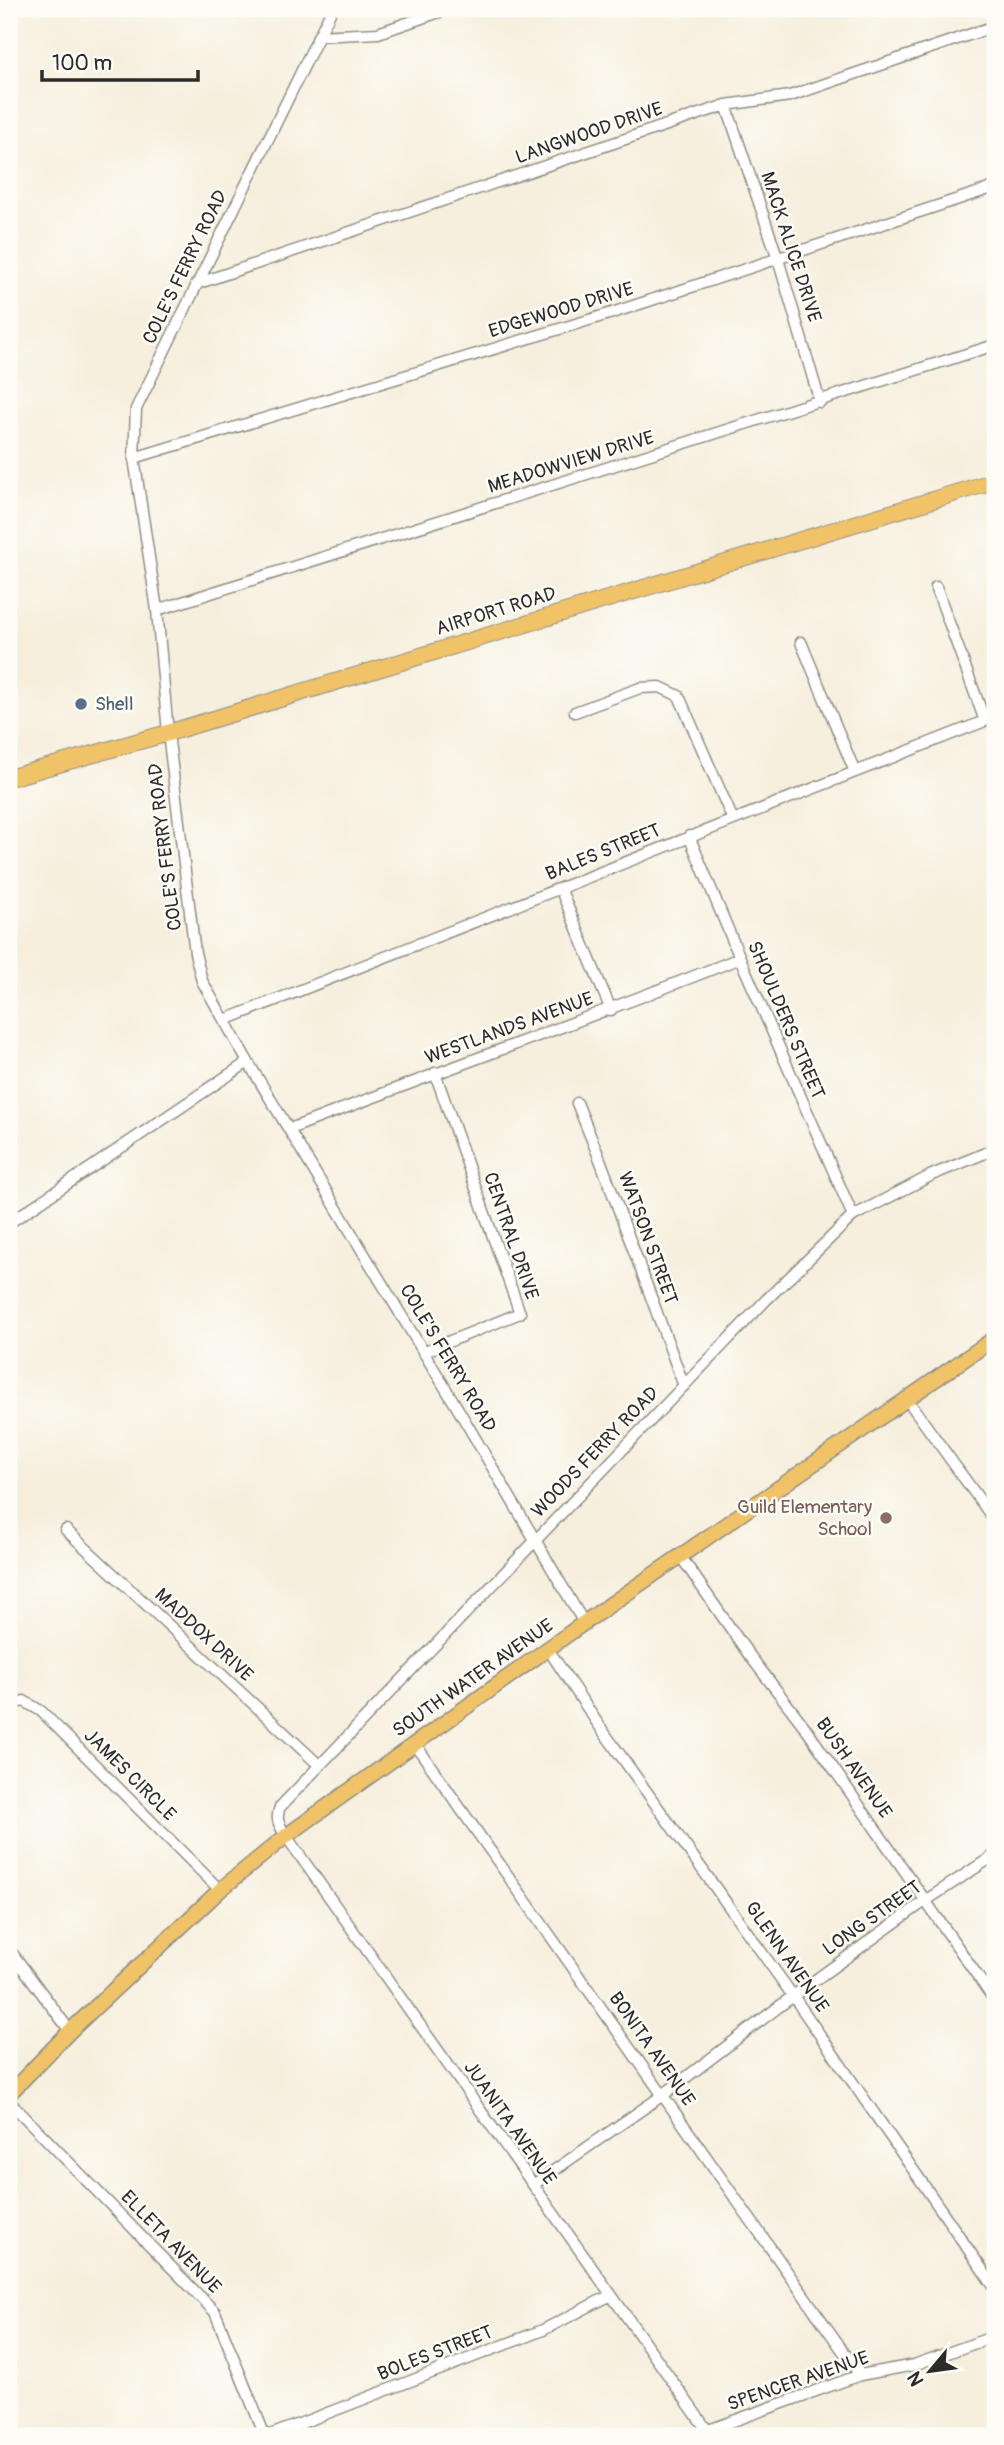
<svg xmlns="http://www.w3.org/2000/svg" width="1004" height="2445" viewBox="0 0 1004 2445" font-family="Pangolin,sans-serif">
<style>
.lines{fill:none;stroke-linecap:round;stroke-linejoin:round}
.minor-casing{stroke:#908d84;stroke-width:13}
.major-casing{stroke:#908d84;stroke-width:17}
.highway-casing{stroke:#908d84;stroke-width:18}
.minor{stroke:#fff;stroke-width:10}
.major{stroke:#f1c369;stroke-width:14}
.highway{stroke:#f1c369;stroke-width:16}
.service-dot{fill:#5c6f8a;stroke:#fdfcf7;stroke-width:2.5}
.education-dot{fill:#8d6e63;stroke:#fdfcf7;stroke-width:2.5}
.labels{text-anchor:middle;dominant-baseline:central;stroke-width:5;stroke-linejoin:round;paint-order:stroke}
.street-label{font-size:19px;fill:#2b2b2b;stroke:#fdfcf7}
.service-label{font-size:19px;fill:#4e5e75;stroke:#fdfcf7;text-anchor:start}
.education-label{font-size:19px;fill:#785e54;stroke:#fdfcf7;text-anchor:end}
</style>
<rect width="100%" height="100%" fill="#fdfcf7"/>
<filter id="ink" filterUnits="userSpaceOnUse"><feTurbulence type="fractalNoise" baseFrequency=".0143" numOctaves="2"/><feDisplacementMap in="SourceGraphic" scale="14" xChannelSelector="R" yChannelSelector="G"/><feConvolveMatrix kernelMatrix="1 2 1 2 8 2 1 2 1" color-interpolation-filters="sRGB"/></filter>
<filter id="wash" filterUnits="userSpaceOnUse"><feTurbulence type="fractalNoise" baseFrequency=".00686" numOctaves="4" result="noise"/><feDisplacementMap in="SourceGraphic" scale="28" xChannelSelector="R" yChannelSelector="G"/><feGaussianBlur stdDeviation="1.57" result="paint"/><feColorMatrix in="noise" values="0 0 0 0 0 0 0 0 0 0 0 0 0 0 0 0 0 1.4 0 .05"/><feComposite in="paint" operator="in"/></filter>
<g filter="url(#wash)">
<rect width="100%" height="100%" fill="#f6efde"/>
</g>
<g filter="url(#ink)">
<g class="lines">
<g class="minor-casing">
<path id="minor" d="M332 9 136 409 134 458 157 610 168 733 195 953 202 981 248 1062 455 1404 584 1623
M318 36 378 33 448 9
M726 105 778 259 820 402
M196 284 726 105 790 96 995 26
M134 458 609 314 995 187
M936 587 985 721
M157 610 995 345
M801 642 855 772
M575 712 640 688 660 687 679 696 733 820
M689 836 740 958 853 1216
M560 888 611 1010
M225 1020 995 717
M577 1103 601 1162 684 1386
M290 1129C440 1071 591 1018 740 958
M9 1223 248 1062
M423 1352 520 1313 435 1073
M906 1398 995 1521
M66 1530 319 1765
M681 1557 747 1652 804 1726 995 2001
M548 1649 598 1724 793 1996 995 2288
M9 1705 24 1701 41 1711 220 1890
M415 1744 860 2375
M9 1949 70 2031
M9 2101 215 2312 265 2436
M533 2185 663 2095 793 1996 925 1901 995 1855
M707 2430 286 1836C279 1825 275 1819 280 1807L766 1300 853 1216 932 1175 995 1149
M268 2436 543 2330 611 2295
M692 2436 860 2375 914 2365 995 2336"/>
</g>
<g class="major-casing">
<path id="major" d="M9 2094 70 2031 220 1890 286 1836 588 1620 995 1338"/>
</g>
<g class="highway-casing">
<path id="highway" d="M9 778 168 733 995 481"/>
</g>
<use href="#minor" class="minor"/>
<use href="#major" class="major"/>
<use href="#highway" class="highway"/>
</g>
</g>
<circle class="service-dot" cx="81" cy="704" r="7"/>
<circle class="education-dot" cx="886" cy="1518" r="7"/>
<g class="labels">
<g class="street-label">
<text transform="translate(589 133) rotate(-19)">LANGWOOD DRIVE</text>
<text transform="translate(791 247) rotate(72)">MACK ALICE DRIVE</text>
<text transform="translate(185 267) rotate(-64)">COLE'S FERRY ROAD</text>
<text transform="translate(561 310) rotate(-17)">EDGEWOOD DRIVE</text>
<text transform="translate(571 462) rotate(-17)">MEADOWVIEW DRIVE</text>
<text transform="translate(496 611) rotate(-17)">AIRPORT ROAD</text>
<text transform="translate(165 847) rotate(-97)">COLE'S FERRY ROAD</text>
<text transform="translate(603 852) rotate(-22)">BALES STREET</text>
<text transform="translate(786 1020) rotate(67)">SHOULDERS STREET</text>
<text transform="translate(509 1028) rotate(-20)">WESTLANDS AVENUE</text>
<text transform="translate(511 1236) rotate(71)">CENTRAL DRIVE</text>
<text transform="translate(648 1238) rotate(70)">WATSON STREET</text>
<text transform="translate(448 1358) rotate(59)">COLE'S FERRY ROAD</text>
<text transform="translate(595 1452) rotate(-46)">WOODS FERRY ROAD</text>
<text transform="translate(204 1635) rotate(43)">MADDOX DRIVE</text>
<text transform="translate(473 1678) rotate(-35)">SOUTH WATER AVENUE</text>
<text transform="translate(854 1768) rotate(55)">BUSH AVENUE</text>
<text transform="translate(130 1775) rotate(45)">JAMES CIRCLE</text>
<text transform="translate(872 1918) rotate(-35)">LONG STREET</text>
<text transform="translate(787 1957) rotate(55)">GLENN AVENUE</text>
<text transform="translate(652 2049) rotate(55)">BONITA AVENUE</text>
<text transform="translate(510 2123) rotate(55)">JUANITA AVENUE</text>
<text transform="translate(171 2242) rotate(46)">ELLETA AVENUE</text>
<text transform="translate(435 2353) rotate(-21)">BOLES STREET</text>
<text transform="translate(798 2381) rotate(-19)">SPENCER AVENUE</text>
</g>
<g class="service-label">
<text x="95" y="704">Shell</text>
</g>
<g class="education-label">
<text x="872" y="1507">Guild Elementary<tspan x="872" dy="22">School</tspan></text>
</g>
</g>
<rect width="1004" height="2445" fill="none" stroke="#fdfcf7" stroke-width="35"/>
<g transform="translate(930 2371) rotate(241)" stroke="#fdfcf7" stroke-width="5" paint-order="stroke">
<path d="M0-5L12 26L0 18L-12 26Z" fill="#2b2b2b"/>
<text y="-10" font-size="19" font-weight="bold" text-anchor="middle" fill="#2b2b2b">N</text>
</g>
<path d="M42 70v10h156v-10" fill="none" stroke="#2b2b2b" stroke-width="3.5"/>
<text x="52" y="70" font-size="21" fill="#2b2b2b" stroke="#fdfcf7" stroke-width="5" paint-order="stroke">100 m</text>
</svg>
